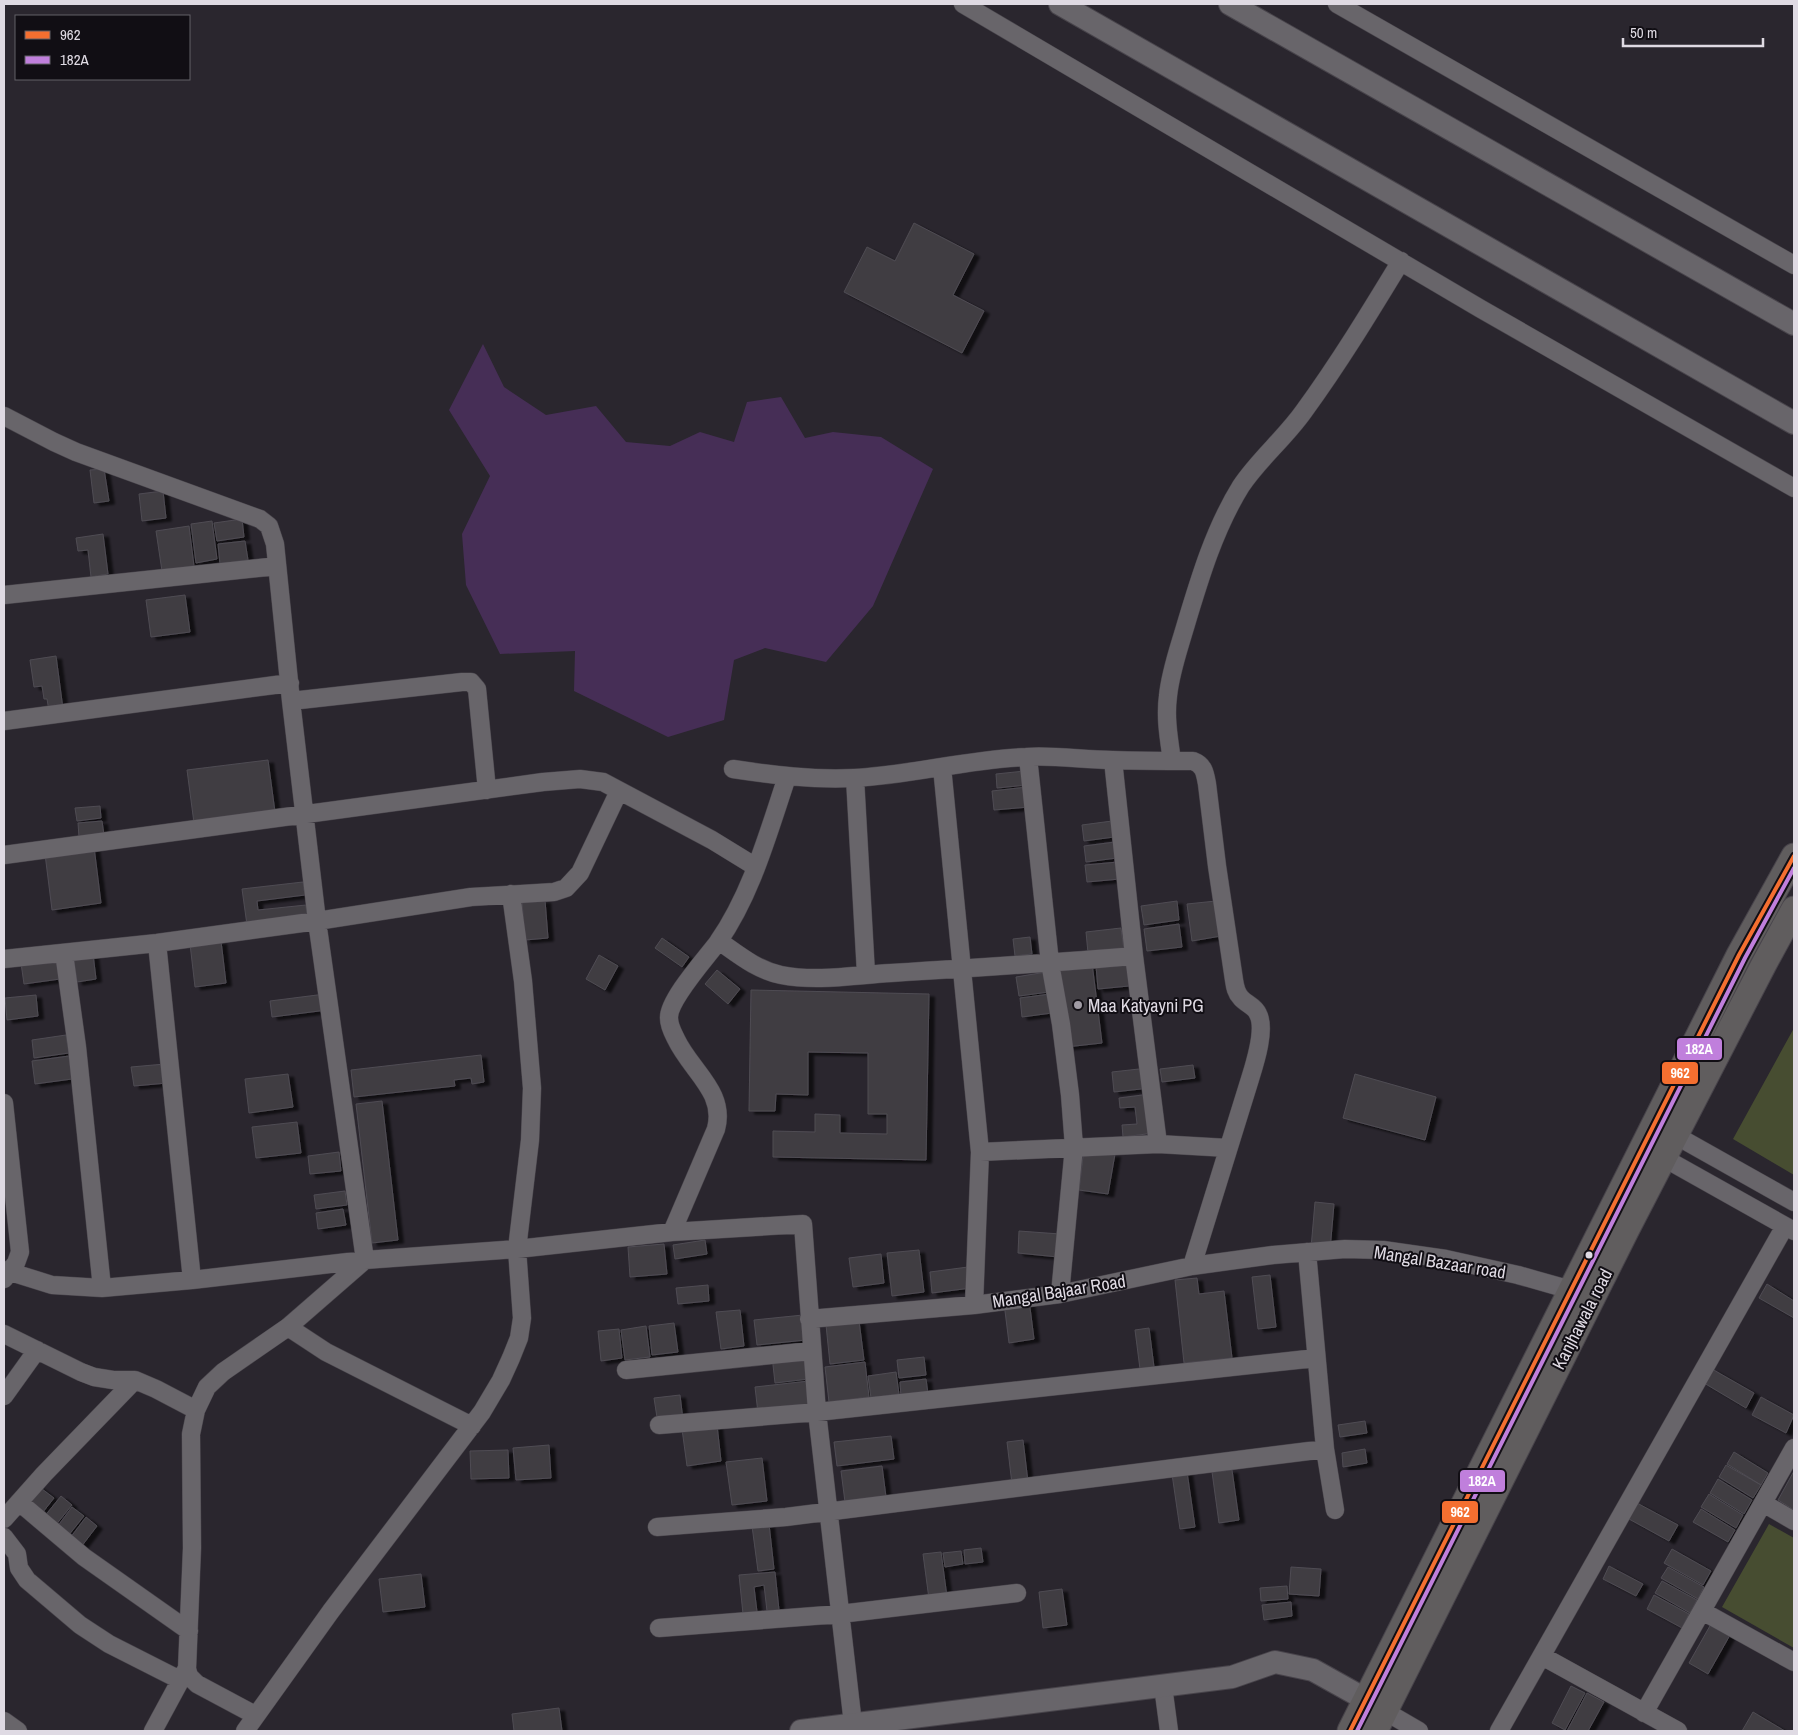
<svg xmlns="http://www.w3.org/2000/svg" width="1798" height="1735" viewBox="0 0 1798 1735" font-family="'Archivo Narrow',sans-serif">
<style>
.green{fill:#474d31}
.water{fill:#462e56}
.building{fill:#403d43;stroke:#4f4c53;filter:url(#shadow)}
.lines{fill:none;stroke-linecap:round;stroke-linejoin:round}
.minor-casing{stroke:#48444b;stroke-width:19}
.tertiary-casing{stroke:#48444b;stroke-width:24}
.secondary-casing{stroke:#48444b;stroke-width:27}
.minor{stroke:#68656a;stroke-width:18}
.tertiary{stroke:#68656a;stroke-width:22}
.secondary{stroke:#605d5e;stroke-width:25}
.bus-1-casing{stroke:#110e14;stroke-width:8}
.bus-2-casing{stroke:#110e14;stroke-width:8}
.bus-1{stroke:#f46f30;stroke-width:4}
.bus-2{stroke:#c07fdc;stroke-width:4}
.poi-dot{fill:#a09ba4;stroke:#110e14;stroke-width:2}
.bus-dot{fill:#dfdae3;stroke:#110e14;stroke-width:2}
.labels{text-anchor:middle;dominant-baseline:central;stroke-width:4;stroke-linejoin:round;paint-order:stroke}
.poi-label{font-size:18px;fill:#dfdae3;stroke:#110e14;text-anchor:start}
.street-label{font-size:18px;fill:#dfdae3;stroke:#110e14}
.line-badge{stroke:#110e14;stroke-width:2}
.badge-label{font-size:14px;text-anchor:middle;font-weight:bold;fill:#fff}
</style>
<defs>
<filter id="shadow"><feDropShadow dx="5.5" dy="3" stdDeviation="1" flood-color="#0009"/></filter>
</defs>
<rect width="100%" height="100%" fill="#2a262e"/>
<path class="green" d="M1794 1028V1175L1733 1139Z
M1769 1524 1794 1538V1648L1722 1607Z"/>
<path class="water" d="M483 344 504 387 546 415 596 406 626 442 670 446 700 432 734 442 747 402 781 397 805 438 833 432 881 437 933 469 873 606 826 662 765 648 734 660 724 720 668 737 574 691 575 651 500 654 466 585 462 534 490 476 449 410Z"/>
<path class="building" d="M914 223 974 254 953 295 984 311 962 353 844 292 867 247 895 261Z
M104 469 109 501 94 503 90 470Z
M163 491 166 518 142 521 139 494Z
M242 519 244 537 217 541 214 523Z
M212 521 217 559 196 563 191 524Z
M189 526 194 566 162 571 156 531Z
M103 534 108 574 91 577 88 550 78 551 76 538Z
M245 541 248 560 220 564 218 544Z
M185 595 190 632 151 637 146 600Z
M56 656 63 709 49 711 47 699H44L42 686 34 687 30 660Z
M268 760 275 812 194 823 187 770Z
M1025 771 1027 785 997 788 996 774Z
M1027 787 1029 807 994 810 992 791Z
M100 806 101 818 77 821 75 808Z
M102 821 104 835 79 837 78 823Z
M1112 821 1114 837 1084 841 1082 825Z
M1115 842 1117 858 1086 862 1084 846Z
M94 847 101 903 52 910 45 854Z
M1118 862 1120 879 1087 882 1085 865Z
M303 882 305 895 257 901 258 910 306 905 307 917 247 925 242 889Z
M545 900 548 938 525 940 522 902Z
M1177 901 1179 920 1144 925 1141 906Z
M1216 901 1221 936 1192 941 1187 904Z
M1179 924 1182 947 1147 951 1144 929Z
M1121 928 1124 949 1088 953 1086 932Z
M1030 937 1032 954 1015 956 1013 939Z
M662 938 689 957 682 967 655 948Z
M221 941 226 983 195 987 190 944Z
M93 954 96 979 77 982 73 956Z
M599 955 618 966 605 990 586 979Z
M57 958 60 979 24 984 21 963Z
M1092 963 1102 1043 1066 1047 1054 966Z
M1128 964 1129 986 1098 989 1096 966Z
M717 970 740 989 728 1004 705 984Z
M1046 972 1049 992 1019 996 1016 977Z
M751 990 929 994 926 1160 773 1157V1131L815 1132V1114L840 1115V1133L887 1134V1114H868V1053L808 1052V1095L776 1094 775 1111H749Z
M325 994 327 1010 272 1017 270 1001Z
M1050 994 1052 1013 1022 1017 1020 998Z
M36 995 38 1016 7 1020 5 998Z
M66 1035 69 1053 34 1058 32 1040Z
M481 1055 484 1082 472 1084 471 1078 454 1080 455 1086 354 1097 351 1070Z
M69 1056 72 1079 35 1084 32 1061Z
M165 1064 167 1083 134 1086 131 1067Z
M1193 1065 1195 1078 1162 1082 1160 1069Z
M1148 1068 1150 1088 1114 1092 1112 1072Z
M288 1074 293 1107 249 1113 245 1079Z
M1355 1074 1436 1097 1425 1140 1343 1118Z
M1150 1094 1154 1133 1123 1137 1122 1125 1137 1124 1135 1107 1120 1108 1119 1098Z
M382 1101 398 1240 372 1243 356 1104Z
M297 1122 301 1153 256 1158 252 1127Z
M339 1152 341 1171 310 1174 308 1156Z
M1115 1154 1108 1194 1079 1190 1083 1156Z
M345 1191 347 1205 316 1209 314 1195Z
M1315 1202 1334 1204 1330 1250 1311 1248Z
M343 1209 346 1225 318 1229 316 1213Z
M1019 1231 1060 1234 1058 1257 1018 1253Z
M705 1240 707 1254 675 1259 673 1245Z
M664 1244 667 1274 630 1277 628 1247Z
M919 1250 924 1292 892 1296 887 1253Z
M881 1254 884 1283 853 1287 849 1258Z
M968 1267 971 1288 932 1293 930 1272Z
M1270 1275 1276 1327 1258 1329 1252 1277Z
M1197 1278 1199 1294 1224 1291 1232 1358 1184 1363 1175 1280Z
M1767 1284 1794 1301V1318L1759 1298Z
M708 1285 709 1301 678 1304 676 1288Z
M1029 1300 1034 1339 1009 1343 1004 1303Z
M740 1310 744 1346 721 1349 716 1312Z
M803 1315 806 1340 757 1345 754 1320Z
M859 1321 864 1360 830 1364 826 1325Z
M674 1323 678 1352 652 1355 649 1326Z
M646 1326 650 1357 625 1360 621 1330Z
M1149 1328 1154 1367 1140 1369 1135 1330Z
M619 1329 622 1358 601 1361 598 1331Z
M806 1353 809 1379 775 1383 772 1356Z
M924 1357 926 1375 899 1378 897 1360Z
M865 1362 869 1397 829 1402 825 1367Z
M1712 1369 1754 1393 1746 1408 1704 1383Z
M896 1372 899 1394 871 1398 868 1376Z
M926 1379 928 1394 901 1397 900 1382Z
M809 1381 812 1406 758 1413 755 1387Z
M680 1395 683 1420 658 1424 654 1398Z
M1761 1397 1794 1415 1786 1433 1752 1415Z
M1365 1421 1367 1433 1340 1437 1338 1425Z
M717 1425 721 1461 687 1466 682 1429Z
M891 1436 894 1459 837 1466 834 1442Z
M1023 1440 1028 1482 1012 1484 1007 1442Z
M549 1445 551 1478 516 1480 513 1448Z
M1365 1449 1367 1463 1343 1467 1342 1453Z
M508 1450 509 1478 471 1479 470 1451Z
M1734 1452 1768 1473 1761 1485 1727 1464Z
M762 1458 767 1501 732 1505 726 1462Z
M1726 1465 1761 1485 1753 1498 1719 1477Z
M882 1466 886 1497 845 1502 841 1471Z
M1232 1470 1239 1520 1219 1523 1212 1472Z
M1794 1471V1510L1778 1500Z
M1187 1472 1195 1527 1180 1529 1172 1474Z
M1718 1479 1752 1500 1744 1514 1710 1493Z
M38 1486 54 1498 43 1512 27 1500Z
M1709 1494 1743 1515 1736 1528 1701 1507Z
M61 1496 72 1505 55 1526 44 1517Z
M1637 1503 1678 1525 1669 1541 1629 1519Z
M72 1507 84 1516 68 1536 57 1527Z
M1701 1509 1735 1530 1728 1542 1693 1522Z
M86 1517 97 1526 81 1547 70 1538Z
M769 1524 774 1569 758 1571 752 1526Z
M981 1548 983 1562 965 1564 964 1550Z
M1672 1549 1711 1571 1703 1585 1664 1563Z
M961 1551 963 1564 945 1567 943 1553Z
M941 1552 947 1597 929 1599 923 1554Z
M1609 1566 1643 1584 1636 1596 1603 1579Z
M1291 1567 1321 1569 1319 1596 1289 1594Z
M1668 1567 1704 1587 1698 1599 1661 1578Z
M775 1572 779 1610 767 1611 764 1585 754 1587 757 1612 743 1614 739 1575Z
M421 1574 425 1607 383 1612 379 1579Z
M1662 1581 1697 1600 1690 1613 1655 1593Z
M1287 1586 1288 1599 1261 1601 1260 1588Z
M1062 1589 1067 1625 1043 1628 1039 1592Z
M1654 1595 1689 1614 1682 1628 1647 1609Z
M1291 1602 1292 1616 1264 1620 1262 1605Z
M1711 1624 1730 1635 1708 1674 1689 1663Z
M1571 1686 1585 1693 1565 1730 1552 1723Z
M1587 1693 1604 1702 1588 1731H1567Z
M559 1708 562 1731H514L512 1714Z
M1753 1712 1785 1731H1742Z"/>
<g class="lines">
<g class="minor-casing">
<path id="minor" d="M963 4 1481 309 1794 488
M1337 4 1794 265
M4 416 54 442 76 452 260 519 269 526 275 544 291 701 317 921 365 1260 288 1327 223 1372 207 1387 196 1410 191 1434 192 1548 187 1669 189 1676 197 1684 255 1715
M4 595 277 566
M291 701 462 682H471L477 689 487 790
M4 721 290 683
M1028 757 1050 963 1061 1024 1070 1095 1074 1147 1060 1294
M1113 760 1134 956 1158 1144
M1172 761C1169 739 1165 718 1168 696 1170 675 1177 654 1183 634 1198 584 1213 531 1241 486 1259 459 1285 438 1304 411 1339 363 1370 312 1401 261
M942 767 980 1152 974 1305
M733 769C773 775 813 780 854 778 912 775 968 759 1026 757 1055 755 1084 760 1113 760 1140 761 1166 761 1193 761 1204 765 1205 773 1207 784L1217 866 1234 980C1235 987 1236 993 1241 998 1246 1004 1255 1006 1258 1014 1266 1029 1255 1063 1250 1079L1192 1266
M855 778 866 974
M4 855 543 782 580 779 603 782 712 840 756 867
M719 941C739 955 757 970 781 975 817 982 855 975 891 973 972 968 1053 963 1134 956
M157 943 192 1280
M64 953 77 1047 102 1288
M4 959 157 943 317 921 471 897 554 892 566 888 580 873 619 791
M4 1103 20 1252 16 1263 4 1279
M1666 1130 1794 1202
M980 1152 1158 1144 1228 1148
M1655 1153 1794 1231
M672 1232 716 1129C726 1092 691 1071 676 1039 673 1033 669 1026 669 1018 668 1000 707 957 718 942 752 893 768 833 787 777
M1307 1252 1325 1449 1335 1510
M4 1270 52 1285 102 1288 192 1280 365 1260 517 1249 672 1232 803 1224 817 1412 853 1724
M809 1319 974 1305 1060 1294 1192 1266 1273 1255 1345 1249 1383 1250 1446 1259 1518 1275 1571 1290
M288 1327 326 1352 472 1426
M4 1334 81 1372 94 1377 113 1380H135L156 1389 196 1410
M626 1370 811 1351
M4 1396 37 1350
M659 1425 817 1412 1316 1358
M19 1502 84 1557 189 1631
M1763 1503 1794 1521
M4 1519 44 1474 135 1380
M657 1527 786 1517 1325 1449
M4 1537 17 1554 19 1568 27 1580 80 1625 109 1644 180 1680
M1702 1611 1794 1662
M659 1628 840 1614 1017 1593
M1542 1656 1678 1731
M1163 1686 1169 1731
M1376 1706 1419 1731
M1644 1713 1794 1448
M4 1721 18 1731
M153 1731 186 1670
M245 1731 331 1611 482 1412 501 1380 511 1358 519 1338 522 1318 517 1249 530 1140 532 1088 523 981 511 894
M1499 1731 1785 1226"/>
</g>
<g class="tertiary-casing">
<path id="tertiary" d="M1060 4 1794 423
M1230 4 1794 324
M801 1731 1232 1677 1275 1662 1313 1670 1365 1699"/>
</g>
<g class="secondary-casing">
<path id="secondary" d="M1350 1731 1739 955 1794 856
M1375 1731 1626 1231 1764 964 1794 909"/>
</g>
<use href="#minor" class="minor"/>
<use href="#tertiary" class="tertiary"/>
<use href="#secondary" class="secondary"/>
<g class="bus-1-casing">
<path id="bus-1" d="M1350 1731 1739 955 1794 856"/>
</g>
<g class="bus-2-casing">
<path id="bus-2" d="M1357 1731 1745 958 1794 868"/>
</g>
<use href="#bus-1" class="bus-1"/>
<use href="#bus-2" class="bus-2"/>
</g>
<circle class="poi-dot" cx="1078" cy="1005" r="5"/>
<circle class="bus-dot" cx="1589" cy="1255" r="4.5"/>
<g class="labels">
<g class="poi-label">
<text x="1088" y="1005">Maa Katyayni PG</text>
</g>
<g class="street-label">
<text transform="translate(1440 1262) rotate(9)">Mangal Bazaar road</text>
<text transform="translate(1059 1291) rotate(-9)">Mangal Bajaar Road</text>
<text transform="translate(1582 1319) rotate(-63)">Kanjhawala road</text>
</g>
</g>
<g class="line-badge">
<rect x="1676" y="1037" width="47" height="24" rx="5" fill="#c07fdc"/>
<rect x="1661" y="1061" width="38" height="24" rx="5" fill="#f46f30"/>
<rect x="1459" y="1469" width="47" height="24" rx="5" fill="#c07fdc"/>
<rect x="1441" y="1500" width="38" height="24" rx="5" fill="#f46f30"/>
</g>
<g class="badge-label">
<text x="1699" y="1054">182A</text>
<text x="1680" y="1078">962</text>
<text x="1482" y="1486">182A</text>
<text x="1460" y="1517">962</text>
</g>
<rect width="1798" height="1735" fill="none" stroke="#dfdae3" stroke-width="10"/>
<rect x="15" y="15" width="175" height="65" fill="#110e14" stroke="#636067"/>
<rect x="25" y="31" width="25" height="8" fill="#f46f30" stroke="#636067"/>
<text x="60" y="40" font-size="15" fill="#dfdae3">962</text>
<rect x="25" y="56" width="25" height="8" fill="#c07fdc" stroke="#636067"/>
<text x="60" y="65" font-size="15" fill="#dfdae3">182A</text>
<path d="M1623 38v8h140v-8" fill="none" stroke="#dfdae3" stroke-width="2.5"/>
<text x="1630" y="38" font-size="15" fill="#dfdae3" stroke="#110e14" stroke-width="4" paint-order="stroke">50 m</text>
</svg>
